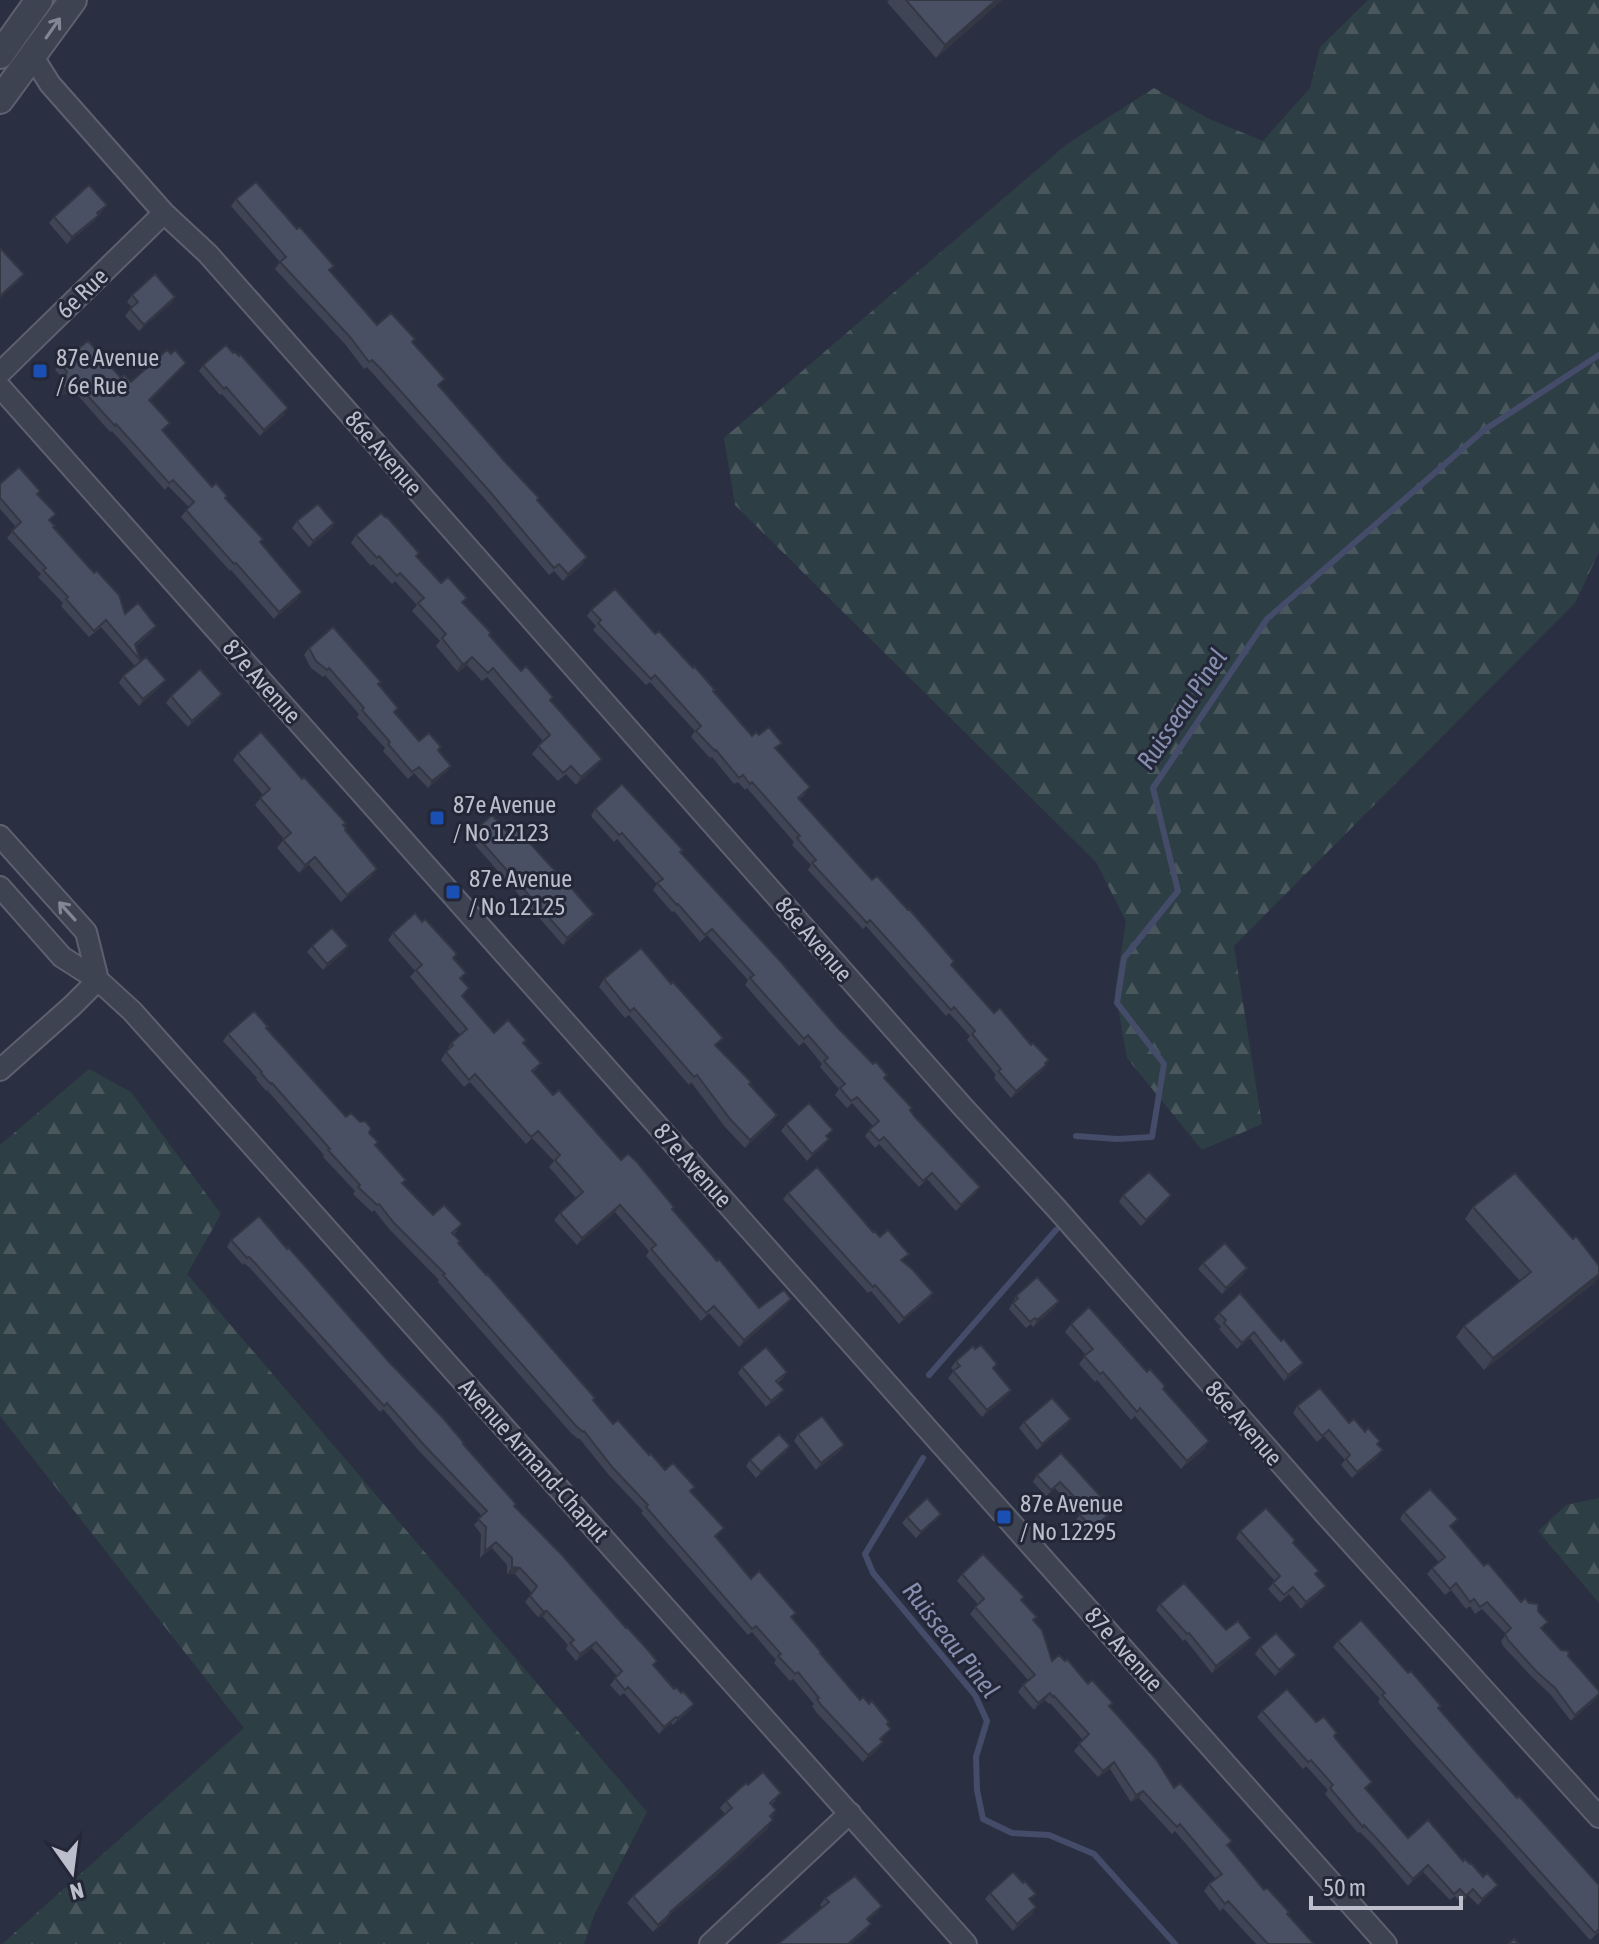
<svg xmlns="http://www.w3.org/2000/svg" width="1599" height="1944" viewBox="0 0 1599 1944" font-family="'Asap Condensed',sans-serif">
<style>
.forest{fill:url(#forest-firs)}
.lines{fill:none;stroke-linecap:round;stroke-linejoin:round}
.stream{stroke:#444c6a;stroke-width:6}
.minor-casing{stroke:#5d606f;stroke-width:24}
.tertiary-casing{stroke:#5d606f;stroke-width:30}
.minor{stroke:#3e4352;stroke-width:20}
.tertiary{stroke:#3e4352;stroke-width:26}
.wall{fill:#404555}
.shaded-wall{fill:#343845}
.building{fill:#4a5063;stroke:#343845;stroke-width:2}
.oneway{stroke:#838795}
.transit-dot{fill:#1a4fb4;stroke:#232737;stroke-width:3}
.labels{text-anchor:middle;dominant-baseline:central;stroke-width:6;stroke-linejoin:round;paint-order:stroke}
.street-label{font-size:24px;fill:#bcbfcb;stroke:#232737}
.poi-label{font-size:24px;fill:#bcbfcb;stroke:#232737;text-anchor:start}
.water-label{font-size:26px;font-style:italic;fill:#868faf;stroke:#232737}
</style>
<defs>
<pattern id="forest-firs" width="22" height="20" patternUnits="userSpaceOnUse" patternTransform="scale(2)"><rect width="22" height="20" fill="#2d3e44"/><path d="M5 1l3.5 6h-7zM16 11l3.5 6h-7z" fill="#4a585e"/></pattern>
</defs>
<rect width="100%" height="100%" fill="#2a3042"/>
<path class="forest" d="M1368 0H1599V552L1575 603 1234 946 1262 1124 1202 1150 1127 1058 1115 991 1126 921 1096 862 735 505 724 438 1067 144 1154 88 1209 119 1263 141 1310 88 1320 47Z
M89 1069 131 1092 221 1214 187 1274 647 1812 595 1913 584 1944H2L244 1728 0 1416V1145Z
M1599 1498V1603L1538 1531 1566 1505Z"/>
<g class="lines">
<path class="stream" d="M1076 1136 1117 1139 1152 1137 1164 1064 1117 1003 1124 958 1178 891 1153 788 1267 619 1484 430 1599 355
M929 1375 1056 1230
M923 1458 865 1554 873 1573 975 1695 987 1721 976 1757 977 1790 983 1819 1012 1833 1049 1835 1094 1854 1175 1944"/>
<g class="minor-casing">
<path id="minor" d="M33 57 50 84 164 213 208 254 962 1106 1057 1209 1325 1514 1599 1817
M0 373 164 213
M0 387 1386 1944
M0 836 86 932 98 980
M0 887 62 957 98 980 132 1011 966 1944
M0 1070 72 1006 98 980
M710 1944 850 1813"/>
</g>
<g class="tertiary-casing">
<path id="tertiary" d="M0 55 39 0
M0 100 73 0"/>
</g>
<use href="#minor" class="minor"/>
<use href="#tertiary" class="tertiary"/>
</g>
<path class="wall" d="M889 0H1002L936 58 887 2Z
M236 199 330 272 377 325 415 339 412 343 440 386 537 501 583 564 563 581 554 571 549 575 486 500 367 367 364 369 345 344 275 269 280 262 231 206Z
M107 205 94 221 67 244 49 223 54 217Z
M132 295 175 297 171 303 139 331 125 316 132 307 127 302Z
M60 363 121 378 131 382 181 369 150 401 170 423 163 431 212 487 226 498 260 543 297 599 274 619 231 570 230 571 181 517 189 507 168 486 165 490 112 431 110 432 75 392 55 396 63 378 55 370Z
M203 365 284 415 260 436 222 394 220 395 199 371Z
M0 484 40 491 38 494 53 528 125 614 152 632 136 646 140 660 137 664 161 686 139 706 119 683 123 676 135 666 101 627 89 637 61 606 63 603 38 577 41 574 7 538 16 527 0 509Z
M297 521 334 523 330 530 309 547 292 528Z
M356 535 419 553 416 557 441 583 463 603 489 636 521 671 553 697 550 701 602 759 596 767 576 785 566 774 558 781 532 754 543 741 487 677 482 681 467 665 459 672 457 671 436 646 440 641 412 611 417 605 395 581 392 584 373 564 371 566 351 543Z
M591 610 655 634 714 692 752 736 777 750 805 794 799 799 872 880 954 961 951 966 994 1013 1049 1060 1042 1071 1011 1098 994 1078 996 1075 967 1040 970 1036 949 1013 946 1016 866 926 863 929 808 870 811 865 792 845 794 842 747 788 745 790 738 782 734 784 712 757 710 758 691 737 695 731 650 682 646 685 593 630 596 626 587 616Z
M309 648 379 685 395 713 419 741 438 751 451 766 446 772 428 788 414 773 408 779 383 751 385 748 357 717 359 714 325 675 323 677 311 668 304 655Z
M222 694 218 700 188 727 166 703 171 696Z
M238 753 302 779 346 823 344 826 345 830 372 876 341 902 309 865 299 873 277 848 284 839 255 805 263 795 233 760Z
M595 809 683 850 681 853 838 1028 873 1064 887 1075 884 1078 975 1194 956 1211 927 1179 919 1187 879 1144 875 1148 865 1136 873 1126 852 1103 847 1108 835 1095 839 1089 820 1067 822 1064 804 1042 799 1046 745 985 748 980 707 935 700 942 674 911 672 912 653 890 657 884 617 839 614 842 591 816Z
M473 832 509 834 568 884 594 914 590 920 563 945 469 838Z
M393 933 454 958 466 973 461 979 463 996 494 1033 524 1044 541 1063 533 1073 553 1095 621 1160 674 1207 672 1210 759 1308 786 1306 739 1347 709 1313 701 1321 646 1256 649 1251 615 1212 577 1245 554 1220 560 1213 576 1198 549 1167 554 1161 532 1138 526 1144 470 1082 464 1087 441 1060 451 1043 460 1035 410 977 415 971 388 940Z
M312 946 344 952 323 970 307 952Z
M604 979 717 1046 749 1085 777 1115 772 1122 745 1148 725 1127 691 1082 689 1085 629 1015 625 1018 599 987Z
M266 1028 346 1117 369 1133 375 1146 403 1184 433 1215 457 1231 454 1234 460 1241 458 1244 613 1424 691 1492 724 1528 716 1537 751 1579 792 1618 820 1654 860 1700 891 1729 881 1740 878 1749 863 1762 816 1712 812 1706 814 1704 793 1679 790 1681 774 1663 776 1660 752 1632 748 1635 641 1513 643 1511 608 1474 579 1438 578 1439 571 1433 438 1282 439 1280 390 1230 374 1210 372 1212 353 1194 355 1191 323 1157 324 1155 267 1090 266 1091 256 1079 257 1078 223 1041 228 1034Z
M786 1124 828 1137 829 1139 824 1145 807 1161 781 1131Z
M788 1193 873 1232 933 1293 928 1300 899 1324 871 1291 868 1293 783 1199Z
M1123 1195H1171L1167 1202 1141 1226 1119 1202Z
M1473 1207 1599 1266V1276L1594 1283 1484 1370 1456 1337 1464 1326 1520 1281 1465 1219Z
M231 1240 287 1249 463 1445 514 1506 626 1628 657 1661 654 1666 674 1689 694 1704 690 1710 673 1725 671 1723 659 1734 624 1693 620 1696 610 1685 617 1676 592 1648 576 1661 566 1649 568 1645 543 1617H538L525 1602 532 1593 515 1574H507V1565L492 1548 480 1558 481 1534 474 1525 482 1516 420 1452 383 1409 380 1412 250 1268 244 1263 243 1265 227 1247Z
M1203 1263 1247 1268 1243 1275 1222 1294 1198 1269Z
M1016 1296 1059 1301 1054 1308 1033 1327 1031 1324 1026 1328 1009 1309Z
M1219 1313 1281 1341 1303 1363 1299 1369 1284 1381 1250 1338 1237 1349 1219 1329 1221 1327 1214 1319Z
M1071 1324 1163 1390 1209 1441 1204 1449 1181 1469 1135 1416 1131 1420 1097 1380 1095 1382 1079 1364 1086 1355 1065 1332Z
M975 1349 994 1369 1007 1396 982 1417 948 1378 954 1371 951 1368 956 1361Z
M742 1367 787 1372 782 1379 777 1383 779 1397 766 1407 738 1373Z
M1297 1406 1349 1423 1380 1441 1377 1444 1383 1450 1378 1457 1352 1478 1341 1465 1345 1460 1324 1436 1317 1442 1293 1413Z
M1024 1422 1066 1426 1037 1450 1019 1428Z
M798 1434 840 1451 816 1470 794 1441Z
M790 1446 785 1453 756 1478 746 1466 750 1460Z
M1061 1453 1113 1510 1108 1517 1088 1536 1075 1521 1080 1515 1055 1488 1046 1496 1033 1482 1037 1475Z
M1404 1512 1458 1519 1451 1527 1484 1566 1521 1602 1538 1611 1542 1630 1561 1650 1568 1656 1599 1691V1695L1596 1699 1571 1721 1550 1694 1532 1677 1503 1646 1501 1641 1506 1634 1482 1609 1475 1614 1470 1606 1466 1609 1451 1590 1445 1595 1427 1574 1432 1568 1439 1562 1400 1519Z
M941 1514 936 1520 916 1538 902 1523 907 1517Z
M1240 1531 1295 1540 1293 1543 1319 1571 1316 1575 1326 1586 1321 1592 1301 1609 1289 1594 1280 1602 1268 1589 1275 1581 1236 1538Z
M962 1574 1022 1601 1037 1617 1034 1621 1052 1661 1110 1707 1174 1788 1232 1841 1228 1846 1264 1890 1314 1944H1256L1223 1908 1220 1911 1204 1891 1209 1884 1216 1879 1175 1831 1172 1834 1139 1798 1131 1802 1110 1769 1098 1777 1074 1751 1083 1740 1050 1703 1049 1704 1045 1700 1034 1710 1018 1692 1023 1685 1028 1680 970 1614 978 1604 957 1581Z
M1160 1604 1226 1630 1247 1644 1212 1673 1185 1639 1183 1641 1156 1610Z
M1338 1641 1439 1709 1599 1932 1590 1940 1408 1737 1378 1702 1380 1699 1333 1647Z
M1260 1647 1296 1655 1291 1662 1275 1676 1255 1654Z
M1262 1711 1316 1722 1337 1733 1334 1737 1366 1790 1408 1838 1463 1861 1493 1891 1478 1905 1468 1895 1461 1903 1455 1896 1450 1900 1423 1872 1408 1886 1374 1846 1360 1832 1358 1833 1325 1794 1328 1790 1306 1766 1303 1769 1257 1717Z
M748 1785 776 1800 771 1805 776 1810 771 1818 768 1828 715 1877 670 1914 666 1921 653 1932 627 1903 633 1896 725 1814 720 1808 726 1801Z
M1023 1883 1031 1901 1036 1907 1032 1914 1013 1931 985 1899 990 1893Z
M825 1898 877 1913 868 1920 871 1924 866 1931 851 1944H778L822 1907 820 1905Z"/>
<path class="shaded-wall" d="M996 0H1002L936 58 945 45Z
M107 205 94 221 67 244 72 237Z
M24 274 19 281 0 298V296Z
M175 297 171 303 139 331 144 325Z
M186 363 181 369 144 406 149 400Z
M79 386 75 392 55 396 59 389Z
M288 408 284 415 260 436 264 430Z
M334 523 330 530 309 547 313 541Z
M587 557 583 564 563 581 568 574Z
M302 592 297 599 274 619 279 612Z
M156 626 152 632 131 651 135 644Z
M472 657 467 665 459 672 457 671 462 663Z
M166 680 161 686 139 706 143 699Z
M222 694 218 700 188 727 192 721Z
M602 759 596 767 576 785 581 777Z
M451 766 446 772 428 788 432 781Z
M315 857 309 865 299 873 305 865Z
M377 869 372 876 341 902 347 895Z
M594 914 590 920 563 945 567 938Z
M348 946 344 952 323 970 327 964Z
M1049 1060 1042 1071 1011 1098 1016 1091Z
M777 1115 772 1122 745 1148 750 1140Z
M829 1139 824 1145 807 1161 812 1154Z
M980 1187 975 1194 956 1211 961 1205Z
M1171 1195 1167 1202 1141 1226 1146 1220Z
M620 1205 615 1212 577 1245 582 1238Z
M1247 1268 1243 1275 1222 1294 1226 1288Z
M1599 1274V1276L1594 1283 1484 1370 1493 1358Z
M933 1293 928 1300 899 1324 904 1318Z
M791 1299 786 1306 739 1347 744 1340Z
M1059 1301 1054 1308 1033 1327 1037 1320Z
M1254 1332 1250 1338 1237 1349 1242 1343Z
M1303 1363 1299 1369 1284 1381 1288 1375Z
M784 1390 779 1397 766 1407 771 1401Z
M1011 1390 1007 1396 982 1417 987 1410Z
M1071 1419 1066 1426 1037 1450 1042 1444Z
M1209 1441 1204 1449 1181 1469 1187 1461Z
M844 1445 840 1451 816 1470 821 1463Z
M790 1446 785 1453 756 1478 761 1472Z
M1383 1450 1378 1457 1352 1478 1357 1472Z
M1113 1510 1108 1517 1088 1536 1093 1529Z
M941 1514 936 1520 916 1538 921 1532Z
M496 1542 492 1548 480 1558 485 1551Z
M512 1567 520 1568 515 1574H507Z
M1326 1586 1321 1592 1301 1609 1306 1602Z
M543 1611H547L543 1617H538Z
M1251 1638 1247 1644 1212 1673 1216 1666Z
M596 1642 592 1648 576 1661 580 1654Z
M1296 1655 1291 1662 1275 1676 1279 1670Z
M1050 1693 1045 1700 1034 1710 1038 1703Z
M1599 1694 1596 1699 1571 1721 1575 1715Z
M694 1704 690 1710 673 1725 678 1718Z
M676 1717 671 1723 659 1734 664 1727Z
M883 1742 878 1749 863 1762 868 1755Z
M1114 1762 1110 1769 1098 1777 1103 1771Z
M1143 1791 1139 1798 1131 1802 1136 1795Z
M773 1820 768 1828 715 1877 670 1914 666 1921 653 1932 670 1912Z
M1428 1865 1423 1872 1408 1886 1413 1879Z
M1498 1885 1493 1891 1478 1905 1482 1899Z
M882 1906 877 1913 862 1926 867 1919Z
M1036 1907 1032 1914 1013 1931 1017 1924Z
M871 1924 866 1931 851 1944H848Z"/>
<path class="building" d="M906 0H996L945 45Z
M256 182 297 229 300 227 334 266 329 270 377 325 391 313 415 339 412 342 445 379 438 385 507 464 539 498 537 500 587 557 568 574 559 564 554 568 491 493 381 369 372 360 369 362 350 337 280 262 286 257 236 199Z
M89 185 107 205 97 213 99 215 72 237 54 217Z
M0 248 24 274 0 296Z
M155 274 175 297 144 325 130 309 138 302 132 295Z
M88 341 121 378 124 375 131 382 167 350 171 354 175 350 186 363 149 400 170 423 162 430 212 487 216 483 227 496 225 498 263 539 260 542 302 592 279 612 236 563 234 564 186 510 194 502 173 480 169 483 116 424 115 426 79 386 59 389 67 372 60 363Z
M226 345 233 353 235 352 239 356 240 354 288 408 264 430 226 387 224 389 203 365Z
M19 467 40 491 37 494 56 514 49 520 55 526 53 527 94 573 97 571 119 595 125 614 138 603 156 626 135 644 140 660 106 620 94 631 66 599 68 597 43 570 46 568 12 531 21 522 0 498V484Z
M318 504 334 523 313 541 297 521Z
M381 513 385 517 388 518 403 535 419 553 416 556 441 583 448 577 467 598 462 602 491 633 489 635 521 671 526 666 553 697 550 700 602 759 581 777 571 766 563 773 538 746 550 735 493 668 488 673 472 657 464 664 462 663 442 638 446 634 418 603 424 598 400 573 397 576 379 556 377 558 356 535Z
M615 589 655 634 659 631 693 668 694 666 715 690 713 691 752 736 756 732 759 735 769 727 782 743 775 748 810 787 798 798 872 880 877 876 908 910 909 909 954 961 951 965 994 1013 1000 1008 1031 1045 1033 1043 1049 1060 1045 1063 1046 1065 1016 1091 998 1071 1001 1069 972 1034 975 1031 954 1007 951 1010 870 920 867 923 812 863 816 860 797 838 800 836 752 782 750 784 743 775 739 778 716 750 715 751 696 731 701 726 655 675 651 679 598 623 601 620 591 610Z
M333 627 381 682 378 684 398 708 394 712 419 741 429 733 441 747 438 750 451 766 432 781 419 767 412 772 388 744 390 742 362 710 364 708 329 668 327 670 316 661 309 648Z
M146 657 166 680 143 699 123 676Z
M200 669 222 694 192 721 171 696Z
M261 732 302 779 304 777 346 823 343 825 346 828 345 830 377 869 347 895 315 857 305 865 283 840 291 833 260 798 270 789 238 753Z
M622 784 683 850 680 852 781 962 838 1028 873 1064 876 1062 887 1075 884 1078 912 1108 910 1110 915 1117 980 1187 961 1205 932 1173 923 1181 884 1137 879 1141 869 1130 879 1121 857 1097 851 1101 840 1088 845 1084 824 1061 828 1058 808 1035 804 1039 750 978 754 975 712 929 705 935 678 904 677 905 657 883 663 879 622 833 619 835 595 809Z
M492 815 509 834 516 828 557 873 560 871 569 882 568 884 594 914 567 938 473 832Z
M415 913 422 922 425 919 457 954 453 958 466 973 460 978 469 988 462 996 494 1033 508 1020 526 1040 523 1043 541 1063 532 1071 553 1095 559 1090 621 1160 628 1154 636 1161 674 1207 672 1209 717 1261 719 1259 759 1308 784 1290 791 1299 744 1340 714 1306 706 1313 651 1249 656 1245 620 1205 582 1238 560 1213 583 1192 555 1160 560 1155 538 1131 531 1137 475 1074 469 1080 446 1052 453 1045 451 1043 467 1029 416 970 422 965 393 933Z
M332 928 348 946 327 964 312 946Z
M641 948 671 984 673 982 723 1038 715 1045 751 1082 749 1084 777 1115 750 1140 730 1119 697 1075 694 1077 634 1008 630 1011 604 979Z
M254 1011 268 1027 266 1028 346 1117 351 1113 360 1122 365 1121 371 1128 369 1133 378 1142 375 1145 406 1180 402 1183 433 1215 444 1205 462 1224 452 1233 460 1241 458 1243 486 1275 487 1274 595 1398 593 1400 613 1424 618 1420 649 1455 650 1453 665 1470 673 1463 695 1487 690 1491 724 1528 715 1536 751 1579 759 1571 796 1613 791 1617 821 1652 820 1653 860 1700 863 1697 869 1704 872 1701 889 1722 887 1724 891 1729 880 1739 883 1742 868 1755 821 1705 817 1699 819 1698 798 1672 795 1674 778 1656 781 1654 756 1626 752 1629 646 1507 648 1505 613 1468 584 1431 583 1432 576 1426 443 1275 445 1274 394 1223 379 1204 377 1205 358 1187 360 1185 328 1150 330 1149 272 1083 271 1084 266 1079 261 1073 262 1072 228 1034Z
M809 1103 833 1130 826 1136 829 1139 812 1154 786 1124Z
M817 1167 873 1232 874 1231 880 1237 888 1230 909 1254 901 1260 913 1270 933 1293 904 1318 875 1285 873 1287 788 1193Z
M1149 1172 1171 1195 1146 1220 1123 1195Z
M1515 1173 1573 1239 1576 1236 1599 1266V1274L1493 1358 1464 1326 1531 1272 1473 1207Z
M259 1216 287 1249 288 1247 297 1257 389 1362 443 1418 464 1443 463 1444 516 1504 514 1506 562 1555 626 1628 627 1627 647 1649 657 1661 653 1665 674 1689 676 1687 681 1693 683 1691 694 1704 678 1718 676 1717 664 1727 628 1687 625 1690 615 1678 622 1671 596 1642 580 1654 570 1643 574 1640 547 1611H543L530 1596 537 1586 520 1568 512 1567V1558L496 1542 485 1551 486 1527 478 1519 487 1511 424 1445 387 1403 384 1406 254 1262 249 1257 247 1258 231 1240Z
M1225 1243 1247 1268 1226 1288 1203 1263Z
M1037 1277 1059 1301 1037 1320 1035 1318 1030 1322 1013 1303 1018 1298 1016 1296Z
M1240 1293 1281 1341 1284 1339 1303 1363 1288 1375 1254 1332 1242 1343 1224 1323 1226 1320 1219 1313Z
M1089 1307 1147 1372 1150 1369 1165 1386 1163 1389 1209 1441 1187 1461 1140 1408 1137 1412 1103 1372 1100 1374 1084 1356 1093 1349 1071 1324Z
M981 1345 997 1364 993 1368 1011 1390 987 1410 953 1371 960 1366 956 1361 973 1346 975 1349Z
M766 1347 787 1372 776 1381 784 1390 771 1401 742 1367Z
M1320 1388 1349 1423 1354 1419 1365 1432 1368 1428 1380 1441 1377 1444 1383 1450 1357 1472 1346 1459 1350 1455 1329 1430 1322 1436 1297 1406Z
M1052 1398 1071 1419 1042 1444 1024 1422Z
M822 1416 844 1445 821 1463 798 1434Z
M779 1434 790 1446 761 1472 750 1460Z
M1061 1453 1113 1510 1093 1529 1080 1515 1086 1509 1060 1482 1051 1490 1037 1475Z
M1430 1489 1458 1519 1450 1526 1484 1566 1488 1563 1521 1602 1525 1598 1529 1603 1538 1604V1611L1548 1622 1541 1628 1561 1650 1569 1651 1568 1656 1599 1691V1694L1575 1715 1555 1688 1536 1671 1508 1640 1505 1634 1511 1628 1487 1602 1480 1607 1474 1599 1470 1602 1456 1583 1450 1589 1432 1568 1445 1557 1404 1512Z
M927 1498 941 1514 921 1532 907 1517Z
M1266 1508 1295 1540 1293 1543 1319 1571 1315 1574 1326 1586 1306 1602 1293 1587 1284 1595 1273 1583 1280 1576 1240 1531Z
M983 1554 1024 1597 1021 1600 1037 1617 1033 1620 1042 1630 1052 1661 1059 1655 1065 1661 1067 1659 1088 1684 1092 1680 1113 1703 1109 1706 1156 1759 1174 1788 1180 1783 1232 1841 1227 1845 1264 1890 1267 1888 1289 1912 1287 1914 1314 1944H1268L1228 1901 1225 1904 1209 1884 1222 1874 1180 1824 1177 1827 1143 1791 1136 1795 1114 1762 1103 1771 1079 1744 1089 1734 1054 1696 1053 1697 1050 1693 1038 1703 1023 1685 1035 1675 975 1607 984 1599 962 1574Z
M1184 1583 1226 1630 1238 1621 1251 1638 1216 1666 1189 1633 1187 1634 1160 1604Z
M1361 1620 1408 1673 1411 1671 1441 1706 1438 1708 1478 1754 1517 1798 1519 1796 1599 1885V1929L1595 1933 1413 1730 1382 1695 1385 1693 1338 1641Z
M1276 1633 1296 1655 1279 1670 1260 1647Z
M1287 1689 1316 1722 1324 1717 1337 1733 1334 1736 1335 1738 1372 1782 1365 1788 1408 1838 1428 1820 1463 1861 1465 1859 1470 1864 1471 1863 1483 1877 1487 1873 1498 1885 1482 1899 1473 1889 1466 1896 1460 1889 1454 1894 1428 1865 1413 1879 1378 1840 1364 1825 1363 1827 1330 1788 1333 1785 1311 1760 1308 1762 1262 1711Z
M763 1772 781 1793 770 1803 776 1810 770 1816 773 1820 720 1869 670 1912 671 1913 658 1925 633 1896 732 1808 726 1801 746 1783 748 1785Z
M1013 1872 1023 1883 1025 1881 1036 1894 1029 1899 1036 1907 1017 1924 990 1893Z
M855 1876 882 1906 867 1919 871 1924 848 1944H778L829 1902 825 1898Z
M1514 1939 1519 1944H1508Z"/>
<defs><path id="oneway-shaft" d="M-6 0H5M1.5-3L5.5 0L1.5 3" fill="none" stroke-width="1.6" stroke-linecap="round" stroke-linejoin="round" transform="scale(2)"/></defs>
<g class="oneway">
<use href="#oneway-shaft" transform="translate(53 28) rotate(-55)"/>
<use href="#oneway-shaft" transform="translate(67 911) rotate(-132)"/>
</g>
<g class="transit-dot">
<rect x="32" y="363" width="16" height="16" rx="4"/>
<rect x="429" y="810" width="16" height="16" rx="4"/>
<rect x="445" y="884" width="16" height="16" rx="4"/>
<rect x="996" y="1509" width="16" height="16" rx="4"/>
</g>
<g class="labels">
<g class="street-label">
<text transform="translate(82 293) rotate(-44)">6e Rue</text>
<text transform="translate(384 453) rotate(49)">86e Avenue</text>
<text transform="translate(262 681) rotate(48)">87e Avenue</text>
<text transform="translate(814 939) rotate(49)">86e Avenue</text>
<text transform="translate(693 1165) rotate(48)">87e Avenue</text>
<text transform="translate(1244 1423) rotate(49)">86e Avenue</text>
<text transform="translate(534 1460) rotate(48)">Avenue Armand-Chaput</text>
<text transform="translate(1124 1649) rotate(48)">87e Avenue</text>
</g>
<g class="poi-label">
<text x="56" y="357">87e Avenue<tspan x="56" dy="28">/ 6e Rue</tspan></text>
<text x="453" y="804">87e Avenue<tspan x="453" dy="28">/ No 12123</tspan></text>
<text x="469" y="878">87e Avenue<tspan x="469" dy="28">/ No 12125</tspan></text>
<text x="1020" y="1503">87e Avenue<tspan x="1020" dy="28">/ No 12295</tspan></text>
</g>
<g class="water-label">
<text transform="translate(1182 709) rotate(-56)">Ruisseau Pinel</text>
<text transform="translate(951 1640) rotate(52)">Ruisseau Pinel</text>
</g>
</g>
<g transform="translate(72 1872) rotate(166)" stroke="#232737" stroke-width="6" paint-order="stroke">
<path d="M0-6L14 30L0 20L-14 30Z" fill="#bcbfcb"/>
<text y="-12" font-size="22" font-weight="bold" text-anchor="middle" fill="#bcbfcb">N</text>
</g>
<path d="M1311 1896v12h150v-12" fill="none" stroke="#bcbfcb" stroke-width="4"/>
<text x="1323" y="1896" font-size="24" fill="#bcbfcb" stroke="#232737" stroke-width="6" paint-order="stroke">50 m</text>
</svg>
